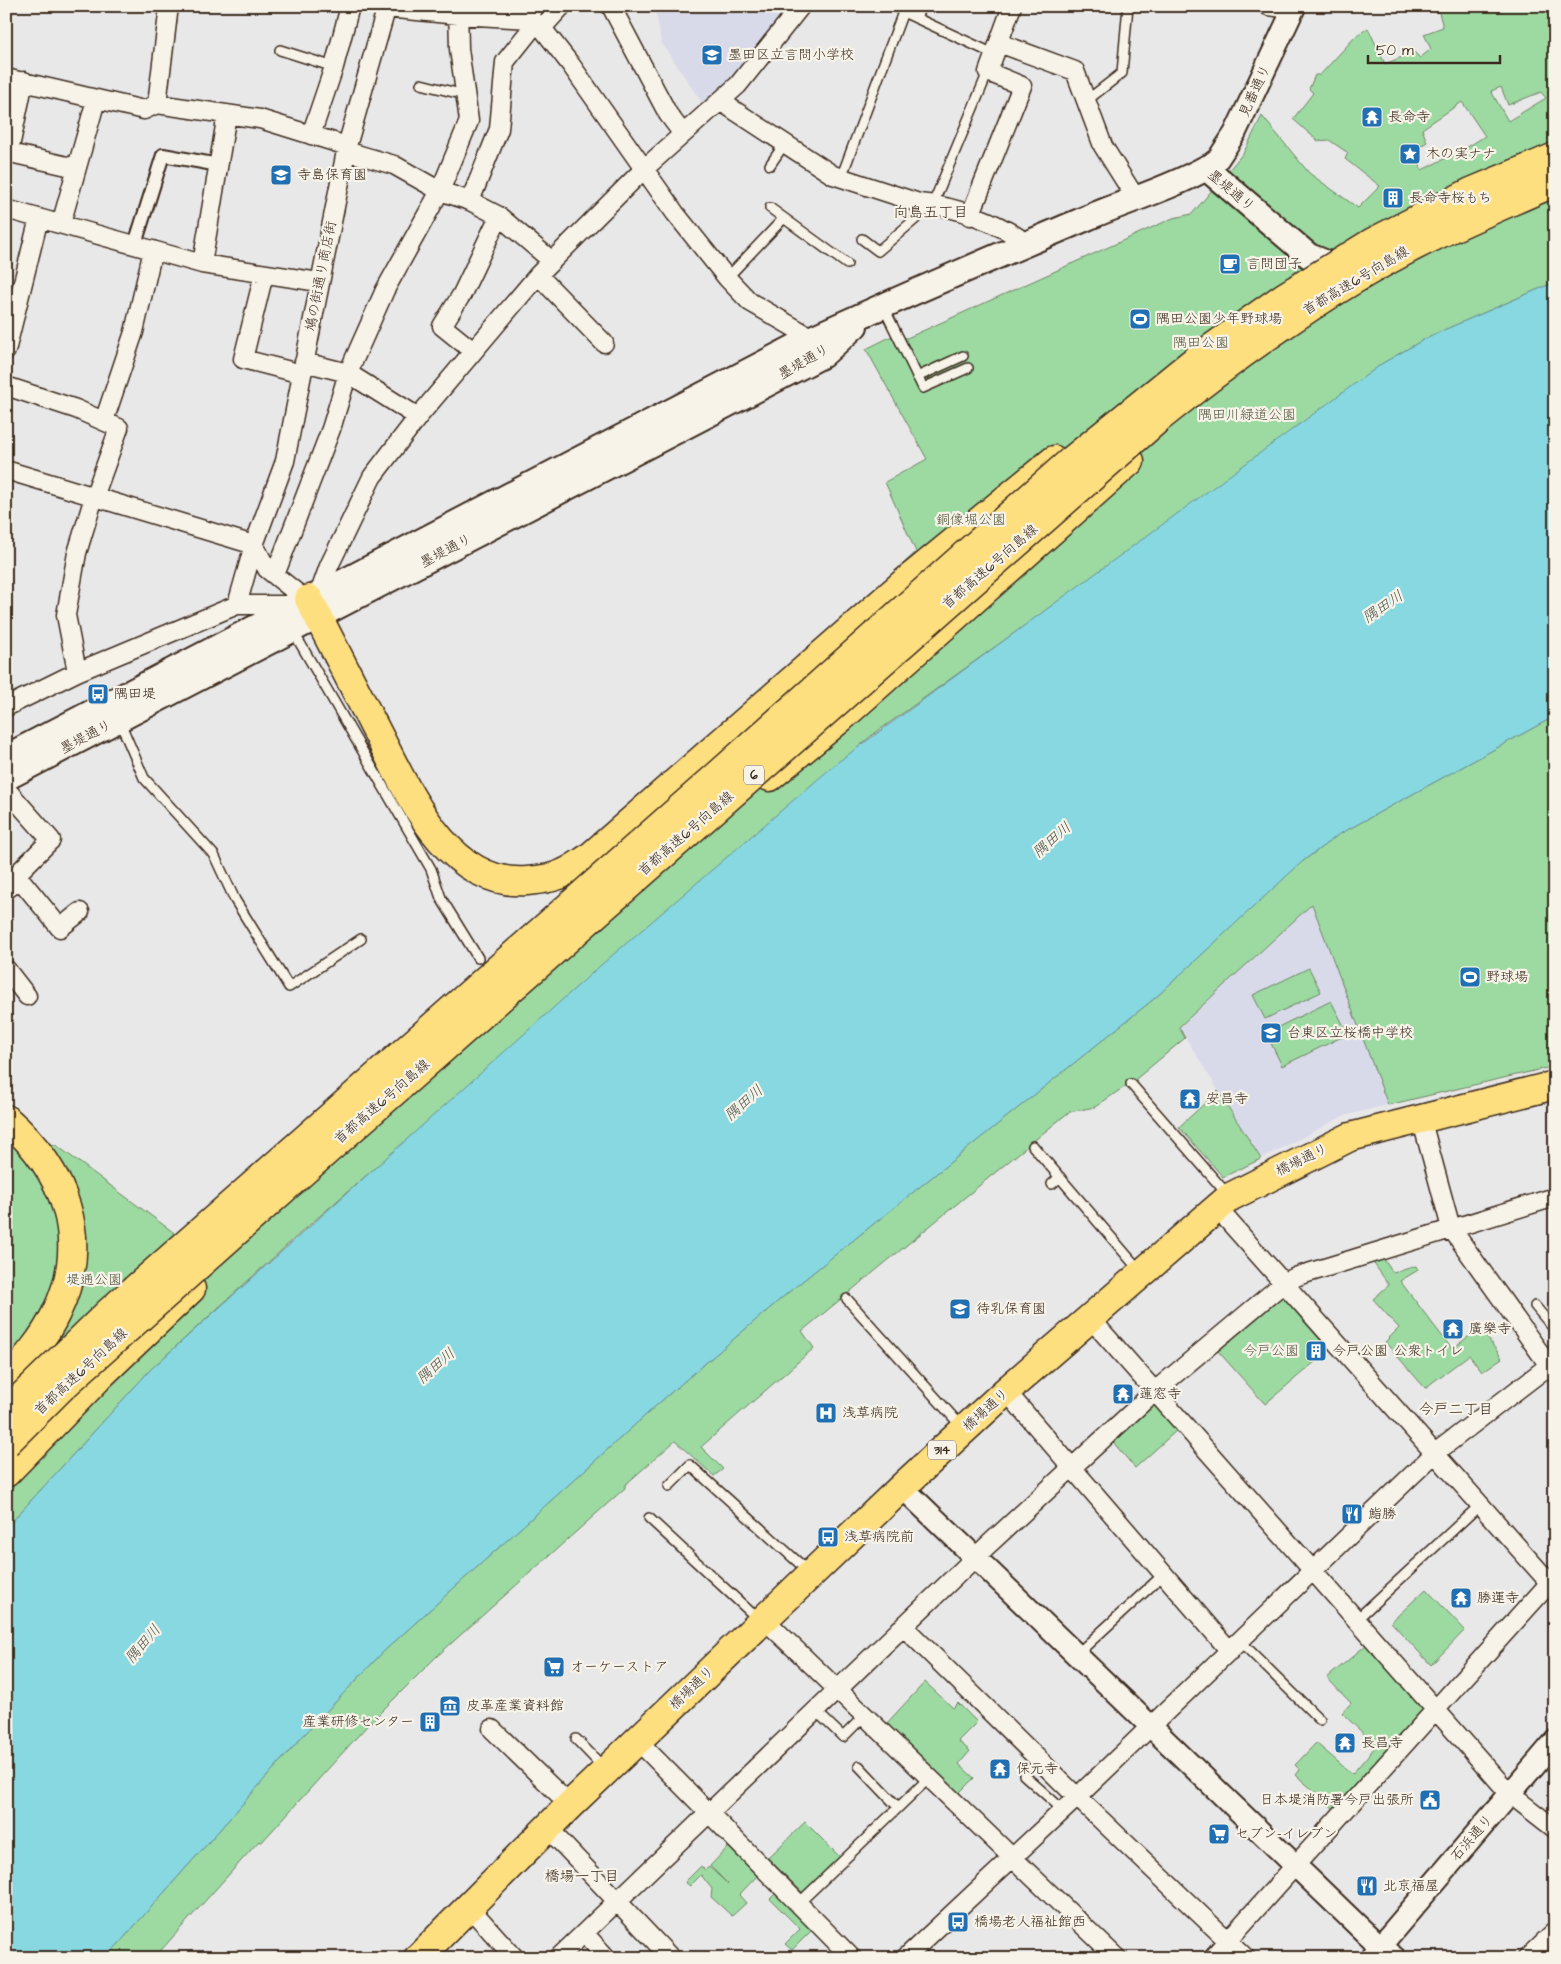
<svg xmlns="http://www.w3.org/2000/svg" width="1561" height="1964" viewBox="0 0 1561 1964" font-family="'Architects Daughter','Klee One',sans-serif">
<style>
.built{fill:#d8daea}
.green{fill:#9cdaa2;stroke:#6c8260;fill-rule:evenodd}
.water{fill:#88d8e2;stroke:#699294}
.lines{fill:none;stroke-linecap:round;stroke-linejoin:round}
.service-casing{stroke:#3b2a1e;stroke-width:12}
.pedestrian-casing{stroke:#3b2a1e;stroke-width:16}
.minor-casing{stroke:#3b2a1e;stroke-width:21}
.tertiary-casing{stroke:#3b2a1e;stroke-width:25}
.secondary-casing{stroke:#3b2a1e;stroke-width:28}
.primary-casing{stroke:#3b2a1e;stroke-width:31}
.motorway-casing{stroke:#3b2a1e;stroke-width:31}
.service{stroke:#f7f3e8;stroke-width:9}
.pedestrian{stroke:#f7f3e8;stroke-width:12}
.minor{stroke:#f7f3e8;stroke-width:18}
.tertiary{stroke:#f7f3e8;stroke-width:21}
.secondary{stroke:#f7f3e8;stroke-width:24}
.primary{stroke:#fedf80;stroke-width:28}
.motorway{stroke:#fedf80;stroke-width:28}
.motorway-bridge-casing{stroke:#3b2a1e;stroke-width:31;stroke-linecap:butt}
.motorway-bridge{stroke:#fedf80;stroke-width:28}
.labels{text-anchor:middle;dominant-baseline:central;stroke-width:4.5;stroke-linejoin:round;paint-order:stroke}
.shield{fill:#f7f3e8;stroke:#73665b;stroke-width:1}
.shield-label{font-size:12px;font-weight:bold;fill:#3b2a1e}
.poi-label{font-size:14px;fill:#3b2a1e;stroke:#f7f3e8;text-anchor:start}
.street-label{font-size:14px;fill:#3b2a1e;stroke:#f7f3e8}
.park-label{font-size:14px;fill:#53563f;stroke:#f7f3e8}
.neighbourhood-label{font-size:15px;fill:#3b2a1e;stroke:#f7f3e8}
.water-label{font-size:15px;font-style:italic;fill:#4e564f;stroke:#f7f3e8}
</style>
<rect width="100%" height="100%" fill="#e9e8e9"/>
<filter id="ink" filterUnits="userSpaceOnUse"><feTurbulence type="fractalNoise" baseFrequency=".02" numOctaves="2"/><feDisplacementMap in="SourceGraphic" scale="10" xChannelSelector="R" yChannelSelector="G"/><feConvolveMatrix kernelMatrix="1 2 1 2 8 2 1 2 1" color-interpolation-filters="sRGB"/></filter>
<g filter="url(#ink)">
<path class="built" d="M651 6H791L743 69 702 103 661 42 657 17Z
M1312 904 1388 1105 1343 1116 1261 1159 1179 1027Z"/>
<path class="green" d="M1437 6H1555V282L1430 336 1383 363 1205 496 871 736 306 1228 151 1369 6 1528V1171L9 1167 6 1163V1124L44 1143 56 1145 173 1232 196 1254 603 899 574 867 916 552 885 482 927 459 866 349 890 337 907 338 1173 218 1192 214 1244 152 1262 116 1309 173 1358 208 1380 186 1345 159 1348 153 1329 140 1318 141 1293 119 1313 93 1309 89 1315 75H1320L1355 37 1368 28 1385 64 1414 52 1420 58 1431 49 1424 34 1443 27ZM1501 87 1508 105 1541 92 1546 98 1508 121 1491 91ZM1462 102 1485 136 1466 148 1422 170 1413 151 1427 142 1422 129Z
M1555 716V1066L1388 1105 1312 904 1179 1027 1185 1038 1136 1079 1095 1107 1069 1112 802 1331 814 1348 701 1447 723 1469 714 1476 675 1441 625 1485V1488L436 1657 366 1727 261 1843 259 1841 154 1958H106L301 1738 383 1652 668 1395 790 1291 1155 998 1298 865 1338 835Z
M1309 968 1321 992 1265 1019 1253 995Z
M1331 1001 1348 1034 1282 1066 1266 1033Z
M1218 1091 1261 1159 1223 1177 1179 1127Z
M1383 1258 1393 1273 1416 1266 1418 1270 1400 1281 1452 1349 1480 1328 1502 1358 1482 1372 1469 1355 1425 1388 1385 1342 1399 1328 1373 1299 1389 1285 1372 1261Z
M1281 1295 1329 1350 1265 1404 1217 1350Z
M1155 1404 1177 1430 1135 1468 1112 1441Z
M1426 1589 1465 1630 1431 1665 1391 1622Z
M1366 1645 1425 1712 1336 1811 1296 1775 1300 1770 1295 1765 1316 1743 1352 1774 1376 1746 1342 1713 1351 1703 1327 1678Z
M925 1682 953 1708 958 1703 977 1722 958 1741 970 1751 959 1764 974 1778 958 1794 886 1724Z
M805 1822 841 1858 803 1893 768 1858Z
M728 1847 757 1876 739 1895 746 1903 732 1916 711 1897 712 1889 701 1875 690 1886 685 1882 701 1866 705 1870 709 1867 728 1884 710 1866Z
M776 1893 812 1930 792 1950 785 1944 800 1929 770 1899Z"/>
<path class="water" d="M1555 282V716L1338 835 1303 861 1155 998 790 1291 668 1395 383 1652 301 1738 106 1958H6V1528L151 1369 601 965 838 762 1383 363 1430 336Z"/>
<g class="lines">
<g class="service-casing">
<path id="service" d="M896 6 903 12 994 54
M916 18 921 6
M280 50 334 67
M421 84 465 95
M1086 101 1122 73 1128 6
M770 165 785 143
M841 178 903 12
M770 208 847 264
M862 239 878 251 933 204 988 72
M727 278 783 219
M884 308 923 388 968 368
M917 377 963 356
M293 631 431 869 441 898 478 958
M119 720 144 778 214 855 235 900 289 987 361 939
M1131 1084 1228 1195
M1033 1146 1140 1271
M1052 1184 1060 1177
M847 1299 962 1427
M1535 1306 1555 1330
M669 1486 690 1465 809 1572
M649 1518 759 1620
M1357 1619 1480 1505
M1240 1641 1320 1720
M1076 1655 1164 1574
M816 1711 843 1737 864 1716
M576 1739 604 1768
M859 1766 898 1807
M1024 1775 1063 1810
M798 1904 929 1778"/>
</g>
<g class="pedestrian-casing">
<path id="pedestrian" d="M135 244 163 155 219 165"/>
</g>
<g class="minor-casing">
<path id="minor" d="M169 6 157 104 260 119 347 146
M532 6 531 19 542 28 571 65 675 213 727 278 750 302 812 338
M611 6 668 114 683 134
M1268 6 1293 9
M386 8 458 15 531 19
M542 28 562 6
M999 43 1075 71 1103 146 1135 197
M6 78 144 110 157 104
M720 101 833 175 919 203C955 206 999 222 1027 244
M311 135 334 67 350 6
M346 151 394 165 440 191 470 201 499 216 552 261
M6 152 76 168
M9 152 24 81
M470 201 499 129 505 62 536 23
M6 209 202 264 319 282
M970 216 1022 86 988 72 1012 6
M61 224 96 100
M202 264 227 114
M264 274 243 359 302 374
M538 275 604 343
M6 351 39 218
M473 351 442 326 462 294 499 216
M304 362 348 373 418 417
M6 386 76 409 119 428 94 497 77 553 66 615 77 672
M104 421 134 332 153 250
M6 470 254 545 267 569 306 600
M275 575 331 429 348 373 385 290 440 191 469 121 459 49 458 6
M319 594 329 566 372 477 418 417 538 275 644 169 738 85 801 6
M237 605 254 545 285 461 347 146 387 6
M6 707 77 672 237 605H297
M6 789 51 840 17 874 20 879
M6 890 20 879 60 928 80 912
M6 969 27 996
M1421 1118 1451 1228 1555 1374
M1217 1208 1555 1589
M1090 1318 1510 1794 1555 1829
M1006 1391 1230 1651
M764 1619 1117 1958
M900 1629 907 1630 1077 1797 1246 1958
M492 1729 570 1805
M637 1740 852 1958
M558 1817 553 1829 558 1839 671 1958
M469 1907 515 1958
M584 1933 607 1958
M558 1958 987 1546 1156 1390 1285 1282 1298 1276 1555 1197
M905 1958 1072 1802 1435 1453 1555 1361
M1212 1958 1555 1577
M1527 1958 1555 1931"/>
</g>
<g class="tertiary-casing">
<path id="tertiary" d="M1206 168 1218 159 1235 133 1295 6
M902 1487 1379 1946 1395 1958
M1370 1958 1555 1741"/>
</g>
<g class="secondary-casing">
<path id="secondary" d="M6 757 812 338C903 296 995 257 1087 218 1126 201 1169 189 1206 168L1309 256 1327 263 1350 267
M6 778 823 355 855 326"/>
</g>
<g class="primary-casing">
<path id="primary" d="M418 1958 570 1805 902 1487 1006 1391 1230 1197 1350 1137 1555 1085"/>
</g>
<g class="motorway-casing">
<path id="motorway" d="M309 599C332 644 355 689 378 734 408 792 448 887 527 881 539 880 554 878 564 873 573 869 582 862 590 857L905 582 1054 460
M770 777 841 718 1130 461
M6 1119C65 1170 92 1240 56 1313 44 1339 25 1360 6 1381
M6 1473 102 1374 191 1289"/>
</g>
<use href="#service" class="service"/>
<use href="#pedestrian" class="pedestrian"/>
<use href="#minor" class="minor"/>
<use href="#tertiary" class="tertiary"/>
<use href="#secondary" class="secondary"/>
<use href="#primary" class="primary"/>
<use href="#motorway" class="motorway"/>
<g class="motorway-bridge-casing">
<path id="motorway-bridge" d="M6 1412 109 1312 719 774 968 552 1072 460 1199 357 1284 297 1373 242 1471 192 1555 157
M6 1443 62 1387 304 1171 1159 418C1236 356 1316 298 1403 252 1452 226 1504 205 1555 182"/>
</g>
<use href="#motorway-bridge" class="motorway-bridge"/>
</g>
</g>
<defs>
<g id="school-square" transform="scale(1.125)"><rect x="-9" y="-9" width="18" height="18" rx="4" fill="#1f6fb2" stroke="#f7f3e8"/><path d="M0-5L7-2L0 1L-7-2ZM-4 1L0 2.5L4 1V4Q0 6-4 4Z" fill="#fff"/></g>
<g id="temple-square" transform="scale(1.125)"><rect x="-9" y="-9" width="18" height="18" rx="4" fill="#1f6fb2" stroke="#f7f3e8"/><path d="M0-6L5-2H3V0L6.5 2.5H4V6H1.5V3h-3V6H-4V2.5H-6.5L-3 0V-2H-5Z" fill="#fff"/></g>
<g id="sight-square" transform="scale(1.125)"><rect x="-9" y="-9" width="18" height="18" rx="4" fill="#1f6fb2" stroke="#f7f3e8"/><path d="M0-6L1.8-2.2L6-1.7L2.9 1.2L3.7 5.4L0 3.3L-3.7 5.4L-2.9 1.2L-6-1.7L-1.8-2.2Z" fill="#fff"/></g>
<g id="building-square" transform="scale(1.125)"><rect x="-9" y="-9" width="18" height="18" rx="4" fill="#1f6fb2" stroke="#f7f3e8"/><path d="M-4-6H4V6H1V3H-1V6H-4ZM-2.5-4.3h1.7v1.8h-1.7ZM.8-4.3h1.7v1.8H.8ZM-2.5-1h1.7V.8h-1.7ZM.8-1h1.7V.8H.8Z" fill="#fff"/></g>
<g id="cafe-square" transform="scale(1.125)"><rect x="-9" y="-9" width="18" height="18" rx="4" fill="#1f6fb2" stroke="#f7f3e8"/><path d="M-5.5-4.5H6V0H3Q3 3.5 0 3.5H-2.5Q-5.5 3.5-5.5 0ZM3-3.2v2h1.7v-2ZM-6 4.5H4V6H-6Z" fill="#fff"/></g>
<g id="stadium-square" transform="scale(1.125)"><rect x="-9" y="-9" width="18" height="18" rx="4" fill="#1f6fb2" stroke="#f7f3e8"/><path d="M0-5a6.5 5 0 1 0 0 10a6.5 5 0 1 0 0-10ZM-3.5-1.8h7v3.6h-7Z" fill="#fff"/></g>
<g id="bus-square" transform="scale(1.125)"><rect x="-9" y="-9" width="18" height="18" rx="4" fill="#1f6fb2" stroke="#f7f3e8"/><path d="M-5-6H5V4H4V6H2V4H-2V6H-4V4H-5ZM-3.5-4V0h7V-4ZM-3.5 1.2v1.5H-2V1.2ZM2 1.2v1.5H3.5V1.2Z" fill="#fff"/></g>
<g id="hospital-square" transform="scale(1.125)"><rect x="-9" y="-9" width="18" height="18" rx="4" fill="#1f6fb2" stroke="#f7f3e8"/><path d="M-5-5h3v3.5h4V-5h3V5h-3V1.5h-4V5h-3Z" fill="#fff"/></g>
<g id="restaurant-square" transform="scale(1.125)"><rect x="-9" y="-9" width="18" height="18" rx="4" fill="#1f6fb2" stroke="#f7f3e8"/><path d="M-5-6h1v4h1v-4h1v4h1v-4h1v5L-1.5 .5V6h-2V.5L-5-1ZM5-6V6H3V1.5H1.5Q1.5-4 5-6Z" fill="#fff"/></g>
<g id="supermarket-square" transform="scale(1.125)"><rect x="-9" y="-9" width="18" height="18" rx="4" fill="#1f6fb2" stroke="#f7f3e8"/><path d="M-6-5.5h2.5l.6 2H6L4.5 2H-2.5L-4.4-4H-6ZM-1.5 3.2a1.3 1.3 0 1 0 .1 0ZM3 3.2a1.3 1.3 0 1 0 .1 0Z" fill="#fff"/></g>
<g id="museum-square" transform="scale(1.125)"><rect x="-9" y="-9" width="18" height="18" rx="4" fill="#1f6fb2" stroke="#f7f3e8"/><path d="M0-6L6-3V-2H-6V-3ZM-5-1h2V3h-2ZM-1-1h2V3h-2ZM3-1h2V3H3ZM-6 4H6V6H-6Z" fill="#fff"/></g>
<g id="civic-square" transform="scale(1.125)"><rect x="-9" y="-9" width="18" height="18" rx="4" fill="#1f6fb2" stroke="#f7f3e8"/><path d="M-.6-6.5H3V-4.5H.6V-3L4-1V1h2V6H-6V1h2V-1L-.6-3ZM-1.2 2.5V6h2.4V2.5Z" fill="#fff"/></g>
</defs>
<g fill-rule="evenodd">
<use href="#school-square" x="712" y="55"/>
<use href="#temple-square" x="1372" y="117"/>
<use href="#sight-square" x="1410" y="154"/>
<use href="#school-square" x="281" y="175"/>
<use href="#building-square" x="1393" y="198"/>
<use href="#cafe-square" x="1230" y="264"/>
<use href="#stadium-square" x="1140" y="319"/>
<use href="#bus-square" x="98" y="694"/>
<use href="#stadium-square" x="1470" y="977"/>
<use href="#school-square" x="1271" y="1033"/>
<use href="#temple-square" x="1190" y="1099"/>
<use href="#school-square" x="960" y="1309"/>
<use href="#temple-square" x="1453" y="1329"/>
<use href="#building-square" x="1316" y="1351"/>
<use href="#temple-square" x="1123" y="1394"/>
<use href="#hospital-square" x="826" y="1413"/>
<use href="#restaurant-square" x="1352" y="1514"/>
<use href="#bus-square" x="828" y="1537"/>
<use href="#temple-square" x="1461" y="1598"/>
<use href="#supermarket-square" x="554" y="1667"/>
<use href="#museum-square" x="450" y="1706"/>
<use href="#building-square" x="430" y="1722"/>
<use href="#temple-square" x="1345" y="1743"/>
<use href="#temple-square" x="1000" y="1769"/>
<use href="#civic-square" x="1430" y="1800"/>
<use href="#supermarket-square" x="1219" y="1834"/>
<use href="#restaurant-square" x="1367" y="1886"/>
<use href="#bus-square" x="958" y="1922"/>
</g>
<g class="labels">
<g class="shield">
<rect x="744" y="765.5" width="20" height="19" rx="4"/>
<rect x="928" y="1440.5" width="28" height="19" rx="4"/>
</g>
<g class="shield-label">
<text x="754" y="775">6</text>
<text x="942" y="1450">314</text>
</g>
<g class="poi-label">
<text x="728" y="55">墨田区立言問小学校</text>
<text x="1388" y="117">長命寺</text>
<text x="1426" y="154">木の実ナナ</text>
<text x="297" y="175">寺島保育園</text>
<text x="1409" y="198">長命寺桜もち</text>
<text x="1246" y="264">言問団子</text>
<text x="1156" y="319">隅田公園少年野球場</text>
<text x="114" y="694">隅田堤</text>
<text x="1486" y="977">野球場</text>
<text x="1287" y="1033">台東区立桜橋中学校</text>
<text x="1206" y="1099">安昌寺</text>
<text x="976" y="1309">待乳保育園</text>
<text x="1469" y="1329">廣樂寺</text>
<text x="1332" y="1351">今戸公園 公衆トイレ</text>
<text x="1139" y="1394">蓮窓寺</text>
<text x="842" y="1413">浅草病院</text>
<text x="1368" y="1514">鮨勝</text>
<text x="844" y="1537">浅草病院前</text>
<text x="1477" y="1598">勝運寺</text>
<text x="570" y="1667">オーケーストア</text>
<text x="466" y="1706">皮革産業資料館</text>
<text x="414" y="1722" text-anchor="end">産業研修センター</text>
<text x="1361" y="1743">長昌寺</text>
<text x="1016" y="1769">保元寺</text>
<text x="1414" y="1800" text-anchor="end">日本堤消防署今戸出張所</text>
<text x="1235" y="1834">セブン-イレブン</text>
<text x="1383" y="1886">北京福屋</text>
<text x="974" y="1922">橋場老人福祉館西</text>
</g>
<g class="street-label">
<text transform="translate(1255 91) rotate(-65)">見番通り</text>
<text transform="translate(1231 191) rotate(40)">墨堤通り</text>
<text transform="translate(321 276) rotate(-79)">鳩の街通り商店街</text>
<text transform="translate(1356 281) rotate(-31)">首都高速6号向島線</text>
<text transform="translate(804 362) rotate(-30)">墨堤通り</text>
<text transform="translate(446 551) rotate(-28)">墨堤通り</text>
<text transform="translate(990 567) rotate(-41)">首都高速6号向島線</text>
<text transform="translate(86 737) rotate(-28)">墨堤通り</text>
<text transform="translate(686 834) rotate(-41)">首都高速6号向島線</text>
<text transform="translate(382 1102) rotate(-41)">首都高速6号向島線</text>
<text transform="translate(1302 1160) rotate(-26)">橋場通り</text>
<text transform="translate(81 1372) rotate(-43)">首都高速6号向島線</text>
<text transform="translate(986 1410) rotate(-42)">橋場通り</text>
<text transform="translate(692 1688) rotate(-44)">橋場通り</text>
<text transform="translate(1472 1838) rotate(-49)">石浜通り</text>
</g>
<g class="park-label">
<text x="1201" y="343">隅田公園</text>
<text x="1247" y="415">隅田川緑道公園</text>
<text x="971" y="520">銅像堀公園</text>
<text x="94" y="1280">堤通公園</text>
<text x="1271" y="1351">今戸公園</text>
</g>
<g class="neighbourhood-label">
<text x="931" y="212">向島五丁目</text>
<text x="1456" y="1409">今戸二丁目</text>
<text x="582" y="1876">橋場一丁目</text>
</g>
<g class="water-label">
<text transform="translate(1383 607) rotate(-34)">隅田川</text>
<text transform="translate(1052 840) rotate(-41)">隅田川</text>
<text transform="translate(744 1103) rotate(-41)">隅田川</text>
<text transform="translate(436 1366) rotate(-41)">隅田川</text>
<text transform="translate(143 1644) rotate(-49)">隅田川</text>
</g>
</g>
<rect width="1561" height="1964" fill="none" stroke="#f7f3e8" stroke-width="25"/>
<rect x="12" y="12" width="1536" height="1939" fill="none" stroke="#3b2a1e" stroke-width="2" filter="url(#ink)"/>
<path d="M1368 55v8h132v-8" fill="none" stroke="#3b2a1e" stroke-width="2.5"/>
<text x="1376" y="55" font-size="15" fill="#3b2a1e" stroke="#f7f3e8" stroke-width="4" paint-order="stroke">50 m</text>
</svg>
